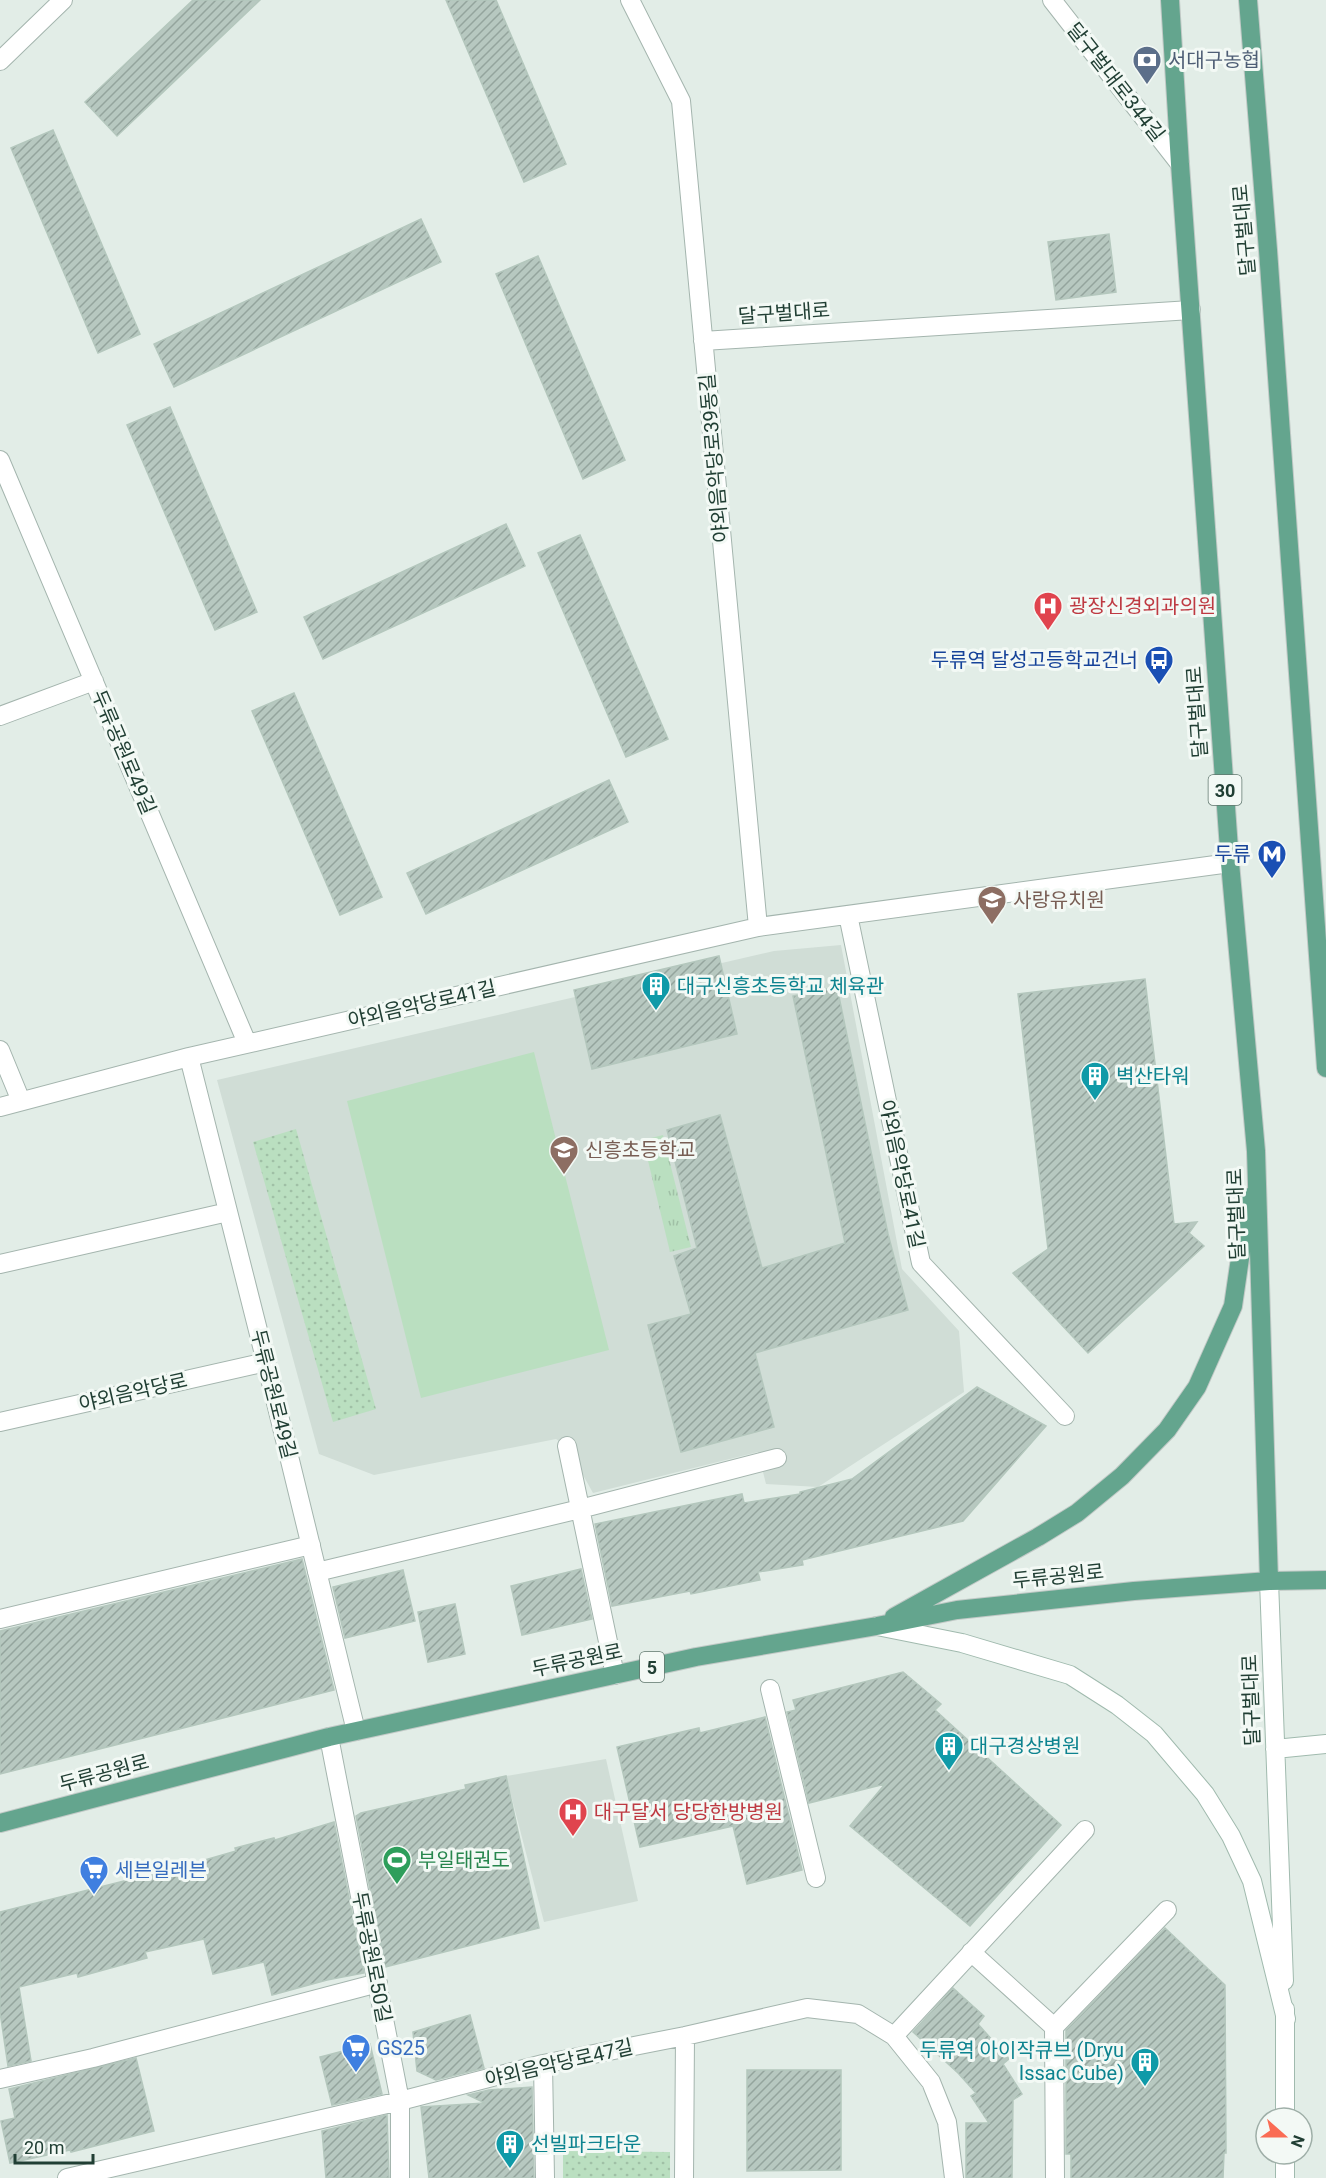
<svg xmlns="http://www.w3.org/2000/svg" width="1326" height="2178" viewBox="0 0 1326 2178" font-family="Roboto,'Noto Sans KR',sans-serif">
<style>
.built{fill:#d0ddd6}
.grass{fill:url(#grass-tufts)}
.park{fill:url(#park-dots)}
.garden{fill:#badfc0}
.building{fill:url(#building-hatch);stroke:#b4c7bd;stroke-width:1.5}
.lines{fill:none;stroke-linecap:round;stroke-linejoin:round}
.street-casing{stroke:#a4b5ae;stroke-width:20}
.secondary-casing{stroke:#a0baae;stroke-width:20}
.primary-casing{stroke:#c1c9c6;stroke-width:20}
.street{stroke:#fff;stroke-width:18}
.secondary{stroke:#fff;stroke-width:18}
.primary{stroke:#64a58e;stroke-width:18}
.labels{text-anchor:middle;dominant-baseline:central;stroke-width:6;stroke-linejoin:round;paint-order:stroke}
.shield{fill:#f3f9f5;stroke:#60776e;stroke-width:1.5}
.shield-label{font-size:18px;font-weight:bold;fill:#213f34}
.service-label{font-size:20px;fill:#4e5e75;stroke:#f3f9f5;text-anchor:start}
.street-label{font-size:20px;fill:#213f34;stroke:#f3f9f5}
.health-label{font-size:20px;fill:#be3a42;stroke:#f3f9f5;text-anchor:start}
.transit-label{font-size:20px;fill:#164399;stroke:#f3f9f5;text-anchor:end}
.education-label{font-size:20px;fill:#785e54;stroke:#f3f9f5;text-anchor:start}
.culture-label{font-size:20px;fill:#0d838f;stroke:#f3f9f5;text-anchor:start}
.leisure-label{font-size:20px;fill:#27864d;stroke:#f3f9f5;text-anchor:start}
.shop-label{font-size:20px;fill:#366cbe;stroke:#f3f9f5;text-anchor:start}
</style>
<defs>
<pattern id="grass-tufts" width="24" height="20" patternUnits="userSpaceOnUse" patternTransform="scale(1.5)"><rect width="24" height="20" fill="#badfc0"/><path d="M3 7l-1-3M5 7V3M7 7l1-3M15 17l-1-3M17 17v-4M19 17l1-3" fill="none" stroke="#a0c0a6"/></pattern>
<pattern id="park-dots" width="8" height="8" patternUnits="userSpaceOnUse" patternTransform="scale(1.5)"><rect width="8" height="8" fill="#badfc0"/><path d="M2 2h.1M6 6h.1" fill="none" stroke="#a0c0a6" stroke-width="1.8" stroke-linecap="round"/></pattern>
<pattern id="building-hatch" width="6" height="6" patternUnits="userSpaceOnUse" patternTransform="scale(1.5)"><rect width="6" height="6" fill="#b7c8c0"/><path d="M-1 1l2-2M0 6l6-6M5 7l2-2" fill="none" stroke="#94a49d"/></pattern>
</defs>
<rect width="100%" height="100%" fill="#e2ede7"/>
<path class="built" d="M841 945 902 1269 959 1331 964 1392 818 1487 766 1484 758 1452 593 1493 567 1446 556 1439 374 1475 319 1454 217 1080 774 951Z
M606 1759 638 1901 544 1922 506 1776Z"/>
<path class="grass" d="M663 1135 691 1247 670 1252 643 1140Z"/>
<path class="park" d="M296 1129 376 1409 333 1422 253 1142Z
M563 2151 670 2152V2178H563Z"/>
<path class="garden" d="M534 1052 609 1350 421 1398 347 1101Z"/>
<path class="building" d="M193 0H260L117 136 85 102Z
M446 0H496L566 164 524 182Z
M53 130 140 334 98 353 11 148Z
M421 219 441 262 174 387 154 344Z
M1109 234 1116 292 1056 300 1048 242Z
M538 256 625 460 583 479 496 274Z
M170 407 257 612 215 630 127 425Z
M506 524 525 566 323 659 304 617Z
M580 535 668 739 626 757 538 553Z
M294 693 382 897 340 915 252 711Z
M609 780 628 822 426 914 407 873Z
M719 956 737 1034 592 1069 574 990Z
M1145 979 1174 1224 1197 1222 1189 1233 1204 1246 1088 1353 1013 1273 1048 1249 1018 994Z
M837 987 888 1234 908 1310 755 1353 774 1427 681 1452 648 1325 691 1314 674 1256 697 1248 667 1130 720 1115 762 1268 845 1243 793 996Z
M977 1387 1046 1426 963 1521 802 1560 803 1565 758 1572 760 1580 691 1594 690 1591 612 1606 595 1524 742 1494 744 1503 800 1494V1492L852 1479Z
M302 1559 334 1690 0 1774V1631Z
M581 1569 592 1619 522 1635 511 1586Z
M403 1570 415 1621 345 1638 333 1587Z
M455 1604 465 1654 428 1662 418 1612Z
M903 1672 941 1704 935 1710 1061 1825 970 1926 850 1826 885 1784 809 1803 787 1712 796 1710 793 1700Z
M765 1717 802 1870 747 1884 733 1826 640 1847 617 1747 699 1728 700 1733Z
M506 1776 539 1928 385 1967 356 1816 361 1813 466 1789 465 1785Z
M334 1822 364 1973 327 1980 272 1995 264 1962 213 1974 204 1939 145 1952 147 1958 78 1977 77 1973 19 1987 31 2061 8 2066 0 2012V1912L184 1866 236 1851 235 1848 274 1838 275 1840Z
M1165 1928 1225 1985 1226 2153H1224L1223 2178H1071V2154H1066V2030Z
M953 1988 984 2016 978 2024 1009 2059 1003 2064 1022 2094 1013 2100 1012 2178H966V2123H989L971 2096 976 2093 958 2073 913 2032Z
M470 2015 484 2068 436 2080 417 2071 413 2032Z
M370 2044 382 2094 332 2105 320 2057Z
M136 2058 154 2131 71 2152 70 2150 10 2163 1 2121 15 2118 9 2089Z
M747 2070H841V2170L747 2171Z
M532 2087 534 2178H429L421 2107 485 2103 468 2095 489 2090Z
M387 2115 389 2178H326L322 2131Z"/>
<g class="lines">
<g class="street-casing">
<path id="street" d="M630 0 681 101 758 927
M1052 0 1180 164
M0 61 63 0
M703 341 1191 310
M0 460 247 1043
M0 716 94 681
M848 915 921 1263 1065 1416
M0 1050 21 1101
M189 1057 266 1362 356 1731
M0 1107 189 1057 758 927 1230 863
M0 1264 228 1212
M0 1422 266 1362
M567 1446 615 1675
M317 1572 580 1509 777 1458
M0 1619 311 1545
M770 1689 816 1878
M329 1737 400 2101V2178
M971 1952 1054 2027 1055 2178
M1054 2027 1167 1910
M894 2036 1085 1830
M543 2064 545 2178
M0 2079 93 2058 378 1983
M67 2178 400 2101 543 2064 685 2036 807 2008 858 2014 894 2036 931 2082 947 2122 954 2178
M684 2178 685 2036"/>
</g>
<g class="secondary-casing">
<path id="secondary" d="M1269 1581 1284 1981
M877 1626 962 1643 1070 1675 1117 1705 1154 1734 1205 1794 1231 1836 1252 1881 1286 2019
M1275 1749 1326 1744
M1285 2118V2009
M1285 2178V2154"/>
</g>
<g class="primary-casing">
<path id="primary" d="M1170 0 1180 164 1230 863 1256 1151 1269 1581
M1248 0 1268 250 1326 1068
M894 1617 1038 1537 1077 1513 1122 1476 1167 1430 1197 1387 1233 1306 1249 1197
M0 1823 329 1737 696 1657 877 1626 957 1610 1134 1591 1269 1581 1326 1580"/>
</g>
<use href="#street" class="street"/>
<use href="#secondary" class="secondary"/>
<use href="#primary" class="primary"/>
</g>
<defs>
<g id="bank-pin" transform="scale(1.5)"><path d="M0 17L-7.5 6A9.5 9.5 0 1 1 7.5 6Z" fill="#5c6f8a" stroke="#f3f9f5"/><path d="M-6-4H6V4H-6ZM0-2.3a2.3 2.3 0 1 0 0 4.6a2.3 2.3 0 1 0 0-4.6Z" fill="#fff"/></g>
<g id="hospital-pin" transform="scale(1.5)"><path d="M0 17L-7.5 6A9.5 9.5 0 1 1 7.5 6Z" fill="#e0444e" stroke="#f3f9f5"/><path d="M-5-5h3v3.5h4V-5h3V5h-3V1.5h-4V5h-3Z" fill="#fff"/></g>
<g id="bus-pin" transform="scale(1.5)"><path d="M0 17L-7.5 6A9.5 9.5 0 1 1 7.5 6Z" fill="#1a4fb4" stroke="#f3f9f5"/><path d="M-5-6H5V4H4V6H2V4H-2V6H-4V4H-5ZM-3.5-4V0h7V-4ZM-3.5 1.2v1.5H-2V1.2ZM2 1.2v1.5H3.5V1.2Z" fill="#fff"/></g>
<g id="metro-pin" transform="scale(1.5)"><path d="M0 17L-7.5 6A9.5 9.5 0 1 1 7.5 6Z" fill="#1a4fb4" stroke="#f3f9f5"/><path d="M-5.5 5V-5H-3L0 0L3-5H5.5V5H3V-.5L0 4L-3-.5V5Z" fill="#fff"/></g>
<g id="school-pin" transform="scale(1.5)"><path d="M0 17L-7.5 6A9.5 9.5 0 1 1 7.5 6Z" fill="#8d6e63" stroke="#f3f9f5"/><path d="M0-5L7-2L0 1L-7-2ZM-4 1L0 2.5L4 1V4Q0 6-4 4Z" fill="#fff"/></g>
<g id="building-pin" transform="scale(1.5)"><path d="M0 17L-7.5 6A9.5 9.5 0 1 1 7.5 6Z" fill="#0f9aa8" stroke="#f3f9f5"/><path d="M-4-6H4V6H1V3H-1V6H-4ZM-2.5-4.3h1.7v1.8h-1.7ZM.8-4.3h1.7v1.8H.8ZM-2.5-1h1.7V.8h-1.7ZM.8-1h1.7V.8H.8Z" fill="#fff"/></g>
<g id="stadium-pin" transform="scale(1.5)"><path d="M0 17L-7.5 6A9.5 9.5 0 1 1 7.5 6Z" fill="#2e9e5b" stroke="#f3f9f5"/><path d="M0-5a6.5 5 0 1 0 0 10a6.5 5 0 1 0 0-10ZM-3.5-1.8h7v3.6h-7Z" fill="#fff"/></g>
<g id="supermarket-pin" transform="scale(1.5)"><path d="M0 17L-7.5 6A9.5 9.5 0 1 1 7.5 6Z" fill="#3f7fe0" stroke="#f3f9f5"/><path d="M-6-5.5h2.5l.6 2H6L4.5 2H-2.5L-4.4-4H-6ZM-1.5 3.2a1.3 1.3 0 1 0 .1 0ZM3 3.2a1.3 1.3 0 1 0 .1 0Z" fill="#fff"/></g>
</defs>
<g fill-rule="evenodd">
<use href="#bank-pin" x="1147" y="60"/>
<use href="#hospital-pin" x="1048" y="606"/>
<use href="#bus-pin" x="1159" y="660"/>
<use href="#metro-pin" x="1272" y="854"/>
<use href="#school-pin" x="992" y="900"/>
<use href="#building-pin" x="656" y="986"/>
<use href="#building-pin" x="1095" y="1076"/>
<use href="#school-pin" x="564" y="1150"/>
<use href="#building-pin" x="949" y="1746"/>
<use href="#hospital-pin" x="573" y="1812"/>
<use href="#stadium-pin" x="397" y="1860"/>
<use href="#supermarket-pin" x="94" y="1870"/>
<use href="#supermarket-pin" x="356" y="2048"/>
<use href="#building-pin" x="1145" y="2062"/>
<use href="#building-pin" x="510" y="2144"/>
</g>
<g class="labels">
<g class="shield">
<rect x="1208.5" y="775" width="33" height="30" rx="4.5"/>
<rect x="640" y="1652" width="24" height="30" rx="4.5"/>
</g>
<g class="shield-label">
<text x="1225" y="790">30</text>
<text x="652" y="1667">5</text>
</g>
<g class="service-label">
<text x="1168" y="60">서대구농협</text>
</g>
<g class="street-label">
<text transform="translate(1116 82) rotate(52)">달구벌대로344길</text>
<text transform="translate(1244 230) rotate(-95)">달구벌대로</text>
<text transform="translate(784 313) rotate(-4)">달구벌대로</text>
<text transform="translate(714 458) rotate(-95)">야외음악당로39동길</text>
<text transform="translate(1197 712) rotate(-94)">달구벌대로</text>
<text transform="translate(124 752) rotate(67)">두류공원로49길</text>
<text transform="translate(422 1004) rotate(-13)">야외음악당로41길</text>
<text transform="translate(902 1174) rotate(78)">야외음악당로41길</text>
<text transform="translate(1236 1214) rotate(-92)">달구벌대로</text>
<text transform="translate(133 1392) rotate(-13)">야외음악당로</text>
<text transform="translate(274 1394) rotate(76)">두류공원로49길</text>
<text transform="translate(1058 1576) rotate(-6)">두류공원로</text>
<text transform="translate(577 1660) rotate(-12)">두류공원로</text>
<text transform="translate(1251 1700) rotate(-92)">달구벌대로</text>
<text transform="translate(104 1773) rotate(-15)">두류공원로</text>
<text transform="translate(372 1957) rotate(79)">두류공원로50길</text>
<text transform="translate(559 2063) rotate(-13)">야외음악당로47길</text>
</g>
<g class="health-label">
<text x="1069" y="606">광장신경외과의원</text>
<text x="594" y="1812">대구달서 당당한방병원</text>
</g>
<g class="transit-label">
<text x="1138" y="660">두류역 달성고등학교건너</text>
<text x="1251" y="854">두류</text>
</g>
<g class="education-label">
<text x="1013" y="900">사랑유치원</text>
<text x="585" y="1150">신흥초등학교</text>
</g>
<g class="culture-label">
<text x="677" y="986">대구신흥초등학교 체육관</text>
<text x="1116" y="1076">벽산타워</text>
<text x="970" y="1746">대구경상병원</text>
<text x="1124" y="2050" text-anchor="end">두류역 아이작큐브 (Dryu<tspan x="1124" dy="23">Issac Cube)</tspan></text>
<text x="531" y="2144">선빌파크타운</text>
</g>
<g class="leisure-label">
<text x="418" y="1860">부일태권도</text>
</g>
<g class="shop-label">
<text x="115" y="1870">세븐일레븐</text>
<text x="377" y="2048">GS25</text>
</g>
</g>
<g transform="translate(1284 2136) rotate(111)"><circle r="28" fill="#f3f9f5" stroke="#9fafa8" stroke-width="1.5"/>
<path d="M0-4.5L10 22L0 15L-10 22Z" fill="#fa6c54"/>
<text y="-9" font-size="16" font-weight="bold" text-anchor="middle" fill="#213f34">N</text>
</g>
<path d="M15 2154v9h78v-9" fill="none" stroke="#213f34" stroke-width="3"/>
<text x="24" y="2154" font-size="18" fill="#213f34" stroke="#f3f9f5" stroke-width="4.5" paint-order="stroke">20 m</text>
</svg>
